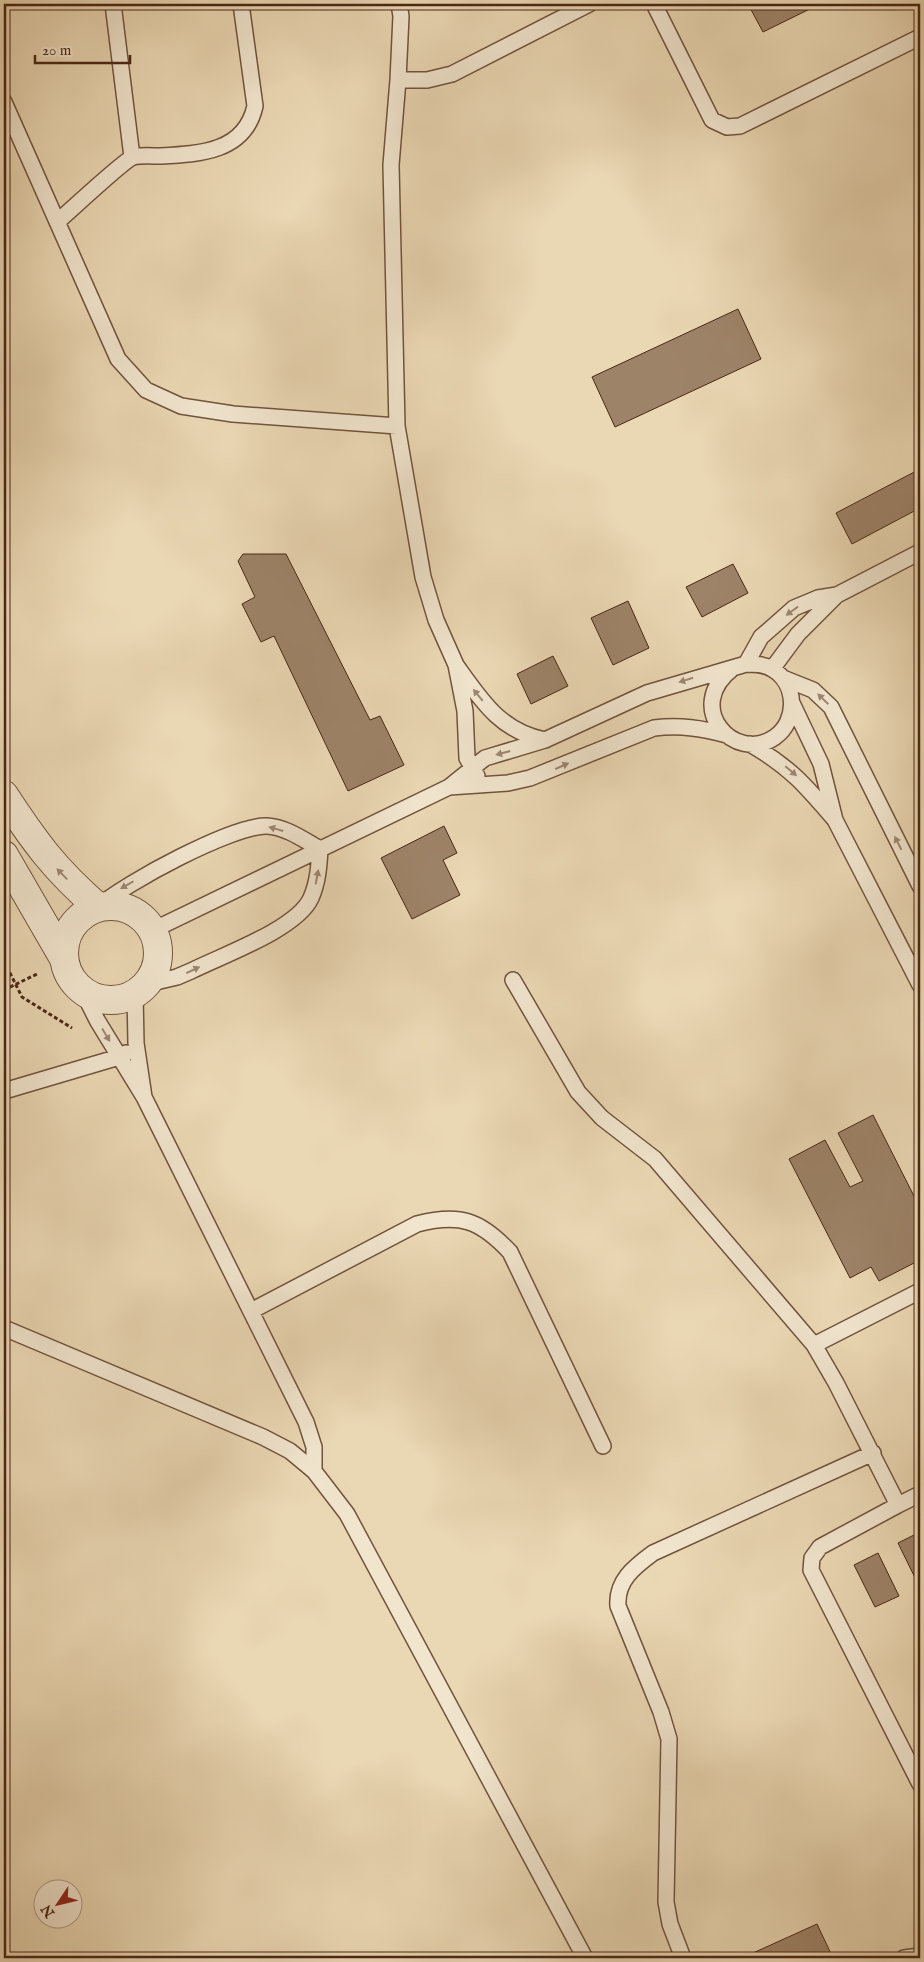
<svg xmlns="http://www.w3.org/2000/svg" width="924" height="1962" viewBox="0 0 924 1962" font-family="'IM FELL English',serif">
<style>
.building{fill:#9d8368;stroke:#4a2716}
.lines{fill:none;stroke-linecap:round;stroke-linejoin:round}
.service-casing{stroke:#72533d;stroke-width:18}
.minor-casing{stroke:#72533d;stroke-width:30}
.path{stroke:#4a2716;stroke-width:3;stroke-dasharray:4 2.5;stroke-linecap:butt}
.service{stroke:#f1e5ce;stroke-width:15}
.minor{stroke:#f1e5ce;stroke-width:28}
.oneway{fill:#9e8672}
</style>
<rect width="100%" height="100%" fill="#ead7b3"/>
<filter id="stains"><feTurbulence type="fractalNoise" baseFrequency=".004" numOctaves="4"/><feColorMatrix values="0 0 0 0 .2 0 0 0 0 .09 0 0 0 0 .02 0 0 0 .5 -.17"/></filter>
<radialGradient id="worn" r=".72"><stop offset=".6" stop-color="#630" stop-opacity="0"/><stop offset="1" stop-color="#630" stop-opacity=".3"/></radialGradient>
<path class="building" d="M748 4H820L763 32Z
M738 309 761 359 615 427 592 377Z
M920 469V508L852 544 836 513Z
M243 554H286L370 720 380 716 404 765 348 791 274 636 261 642 242 604 255 597 238 561Z
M733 564 748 593 702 617 686 587Z
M628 601 649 648 613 665 591 618Z
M553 656 568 686 531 704 517 674Z
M444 826 457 853 443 860 460 895 412 919 381 858Z
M873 1115 920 1208V1260L879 1281 871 1267 850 1278 789 1159 825 1140 850 1187 863 1181 838 1133Z
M920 1532V1588L898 1543Z
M878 1553 899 1596 875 1607 854 1565Z
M817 1924 833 1958H742Z"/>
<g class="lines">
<g class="service-casing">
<path id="service" d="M113 4 132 157
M399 4 401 16 398 80 391 165 397 426 423 577 436 620 456 665
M654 4 712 120 727 127 740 126 920 37
M398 80H427L452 74 589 4
M4 102 118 359 146 390 181 406 233 414 397 426
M57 222C69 212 123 161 133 157 141 155 152 156 160 156 200 154 245 152 255 106L241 4
M746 664 761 637 794 608 818 598 837 595 920 552
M772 669 798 634 837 595
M783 678 813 690 831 707 920 886
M727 735C701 728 680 725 654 728L530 778 508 783 449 787 485 758 545 740 647 693 746 664C755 664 764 664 772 669 797 683 798 721 775 737 735 765 682 707 733 668
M750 744C790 767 806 786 835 820L821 764 792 703
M477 776 467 758 465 711 456 665C481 700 500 731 545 740
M835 820 920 985
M98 907C125 883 233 825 267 826 286 827 304 840 320 849 319 866 318 882 311 898 297 929 223 955 191 971L177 977 147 984
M153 930 449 787
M513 980 578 1092 602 1118 655 1159 814 1345 920 1291
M83 992 97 1020 144 1097 136 1043 135 994
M4 1091 119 1057 126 1053
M144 1097 306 1422 314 1447V1471L347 1514 585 1958
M251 1311 417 1224C460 1213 480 1220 510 1252L603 1446
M4 1328 263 1437 290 1451 314 1471
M814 1345 836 1383 898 1505 920 1494
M898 1505 820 1547 812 1558 811 1570 920 1784
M683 1958 670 1924 666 1902 669 1739 661 1712 618 1606C616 1581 634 1567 653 1553L873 1453
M904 1958 920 1956"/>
</g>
<g class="minor-casing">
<path id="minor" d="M4 795C34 841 55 870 98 907
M4 855 63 957
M64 953a47 47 0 1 1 94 0a47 47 0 1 1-94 0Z"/>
</g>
<path class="path" d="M4 961 22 997 72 1028
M4 990 37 974"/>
<use href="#service" class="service"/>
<use href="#minor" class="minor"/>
</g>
<defs><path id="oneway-solid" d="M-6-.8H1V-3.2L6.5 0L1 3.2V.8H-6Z" transform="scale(1.25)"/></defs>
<g class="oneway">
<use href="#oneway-solid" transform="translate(792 611) rotate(144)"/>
<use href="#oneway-solid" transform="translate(686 680) rotate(163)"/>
<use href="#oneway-solid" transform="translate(478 695) rotate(-129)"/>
<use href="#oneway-solid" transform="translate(823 699) rotate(-136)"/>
<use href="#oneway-solid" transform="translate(503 753) rotate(165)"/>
<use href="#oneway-solid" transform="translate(562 766) rotate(-24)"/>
<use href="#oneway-solid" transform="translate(791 771) rotate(40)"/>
<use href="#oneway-solid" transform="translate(276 829) rotate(-164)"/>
<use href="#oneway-solid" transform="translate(898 843) rotate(-117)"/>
<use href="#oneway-solid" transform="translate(62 874) rotate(-134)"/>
<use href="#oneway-solid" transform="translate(317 877) rotate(-79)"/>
<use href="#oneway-solid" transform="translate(127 885) rotate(150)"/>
<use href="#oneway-solid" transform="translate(193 970) rotate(-25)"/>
<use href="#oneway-solid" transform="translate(106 1035) rotate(59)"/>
</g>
<rect width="924" height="1962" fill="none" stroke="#ead7b3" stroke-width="20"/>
<rect x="5" y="5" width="914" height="1952" fill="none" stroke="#4a2716" stroke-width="2.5"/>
<rect x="10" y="10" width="904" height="1942" fill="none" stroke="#4a2716"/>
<g transform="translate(58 1904) rotate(235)"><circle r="24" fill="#f1e5ce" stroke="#ae9984"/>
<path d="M0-4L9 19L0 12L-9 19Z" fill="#8f2418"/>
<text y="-8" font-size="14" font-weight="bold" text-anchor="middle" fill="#4a2716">N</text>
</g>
<path d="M35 55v8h95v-8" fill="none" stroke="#4a2716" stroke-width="2.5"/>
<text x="42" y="55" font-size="15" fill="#4a2716" stroke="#f1e5ce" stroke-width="4" paint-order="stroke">20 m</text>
<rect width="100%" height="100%" filter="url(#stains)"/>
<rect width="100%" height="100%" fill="url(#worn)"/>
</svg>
